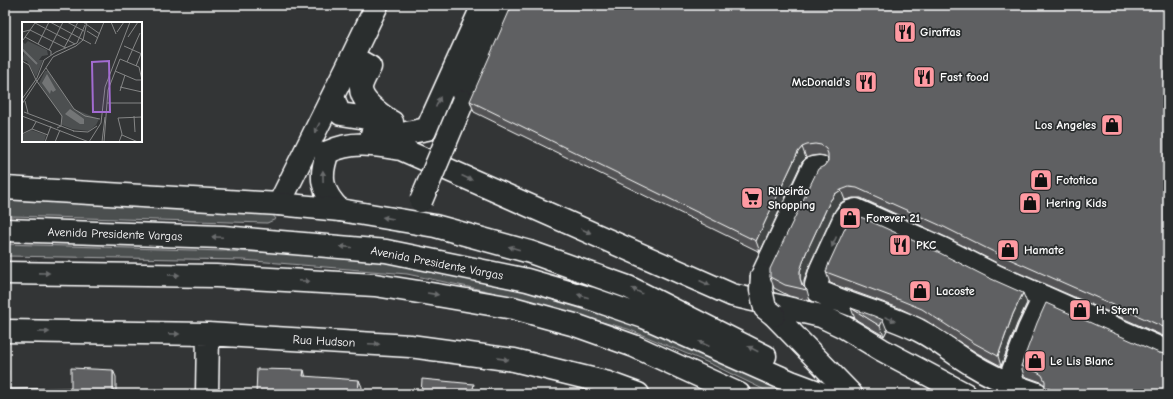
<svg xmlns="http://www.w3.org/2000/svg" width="1173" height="399" viewBox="0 0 1173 399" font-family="'Comic Neue',sans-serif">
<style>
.green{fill:#4c4f50;stroke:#a6a7a8}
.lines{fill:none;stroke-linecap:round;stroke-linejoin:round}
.minor-casing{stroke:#fff;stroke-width:25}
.major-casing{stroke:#fff;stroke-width:25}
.minor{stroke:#2a2d2e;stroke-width:22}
.major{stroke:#2a2d2e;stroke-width:22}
.minor-bridge-casing{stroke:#fff;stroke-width:25;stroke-linecap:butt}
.minor-bridge{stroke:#2a2d2e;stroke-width:22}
.wall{fill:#525354;stroke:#fff}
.shaded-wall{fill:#424445;stroke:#fff}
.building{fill:#5f6162;stroke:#fff}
.oneway{fill:#6a6c6d}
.labels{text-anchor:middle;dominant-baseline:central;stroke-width:3.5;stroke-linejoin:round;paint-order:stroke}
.poi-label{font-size:12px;font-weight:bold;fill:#fff;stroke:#2a2d2e;text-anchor:start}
.street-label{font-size:12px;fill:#fff;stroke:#2a2d2e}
.inset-river{fill:none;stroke:#737576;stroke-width:2}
.inset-road{fill:none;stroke:#858686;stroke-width:1}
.view{fill:#a36bd2;fill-opacity:0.15;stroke:#a36bd2;stroke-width:2}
.inset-edge{fill:none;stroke:#fff;stroke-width:2}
</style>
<rect width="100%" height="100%" fill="#333536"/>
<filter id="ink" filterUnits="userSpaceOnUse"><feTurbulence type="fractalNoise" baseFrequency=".025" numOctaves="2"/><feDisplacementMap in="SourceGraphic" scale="8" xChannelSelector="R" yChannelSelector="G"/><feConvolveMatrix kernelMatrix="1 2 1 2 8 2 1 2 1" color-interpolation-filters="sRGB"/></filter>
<g filter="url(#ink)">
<path class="green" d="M5 200 261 211 273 215 276 219 267 223 10 216H5Z
M5 244 316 254 405 265 514 288 660 333 789 394H773L711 364 628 329 487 291 407 274 243 260 5 256Z"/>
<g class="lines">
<g class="minor-casing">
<path id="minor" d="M352 57 370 67C367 73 362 81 361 87 360 102 381 114 391 122V136L399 146
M333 96 337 108 341 114 392 122
M463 101 505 5
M372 134 391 136 427 129 483 5
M279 204 352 57 377 5
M340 210C321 192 319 176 328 152 354 140 375 145 401 149L732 295 821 316 844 327 882 350 965 394
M762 276 813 168 820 167
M774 315 851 394
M5 331 208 334 410 346 514 360 608 383 638 394
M1008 384 1029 329 1044 297
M207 394 208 334
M1037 394C1014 386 992 377 971 364 954 354 938 340 920 331 887 314 851 307 818 291L816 285 821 269 845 217 849 212 856 210 943 249 996 276 1168 352"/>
</g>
<g class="major-casing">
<path id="major" d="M5 188 279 204 340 210 435 226 530 252 628 287 765 356
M5 230 223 237 386 251 527 280 589 298 644 317 791 382 823 394
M5 273 216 276 375 285 437 295 513 308 575 325 634 346 739 394"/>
</g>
<use href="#minor" class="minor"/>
<use href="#major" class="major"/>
<g class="minor-bridge-casing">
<path id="minor-bridge" d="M421 201 463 101
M762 276 761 290 765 308 774 315"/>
</g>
<use href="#minor-bridge" class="minor-bridge"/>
</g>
<path class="wall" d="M1168 5V338L1001 265 948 238 861 198H853L845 200 839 204 834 212 810 264 804 281V287L807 290 810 301 789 296 774 288 770 277 824 166 828 161V158L825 156 819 155 811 156 806 158 802 162 760 252 474 112 470 101Z
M826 272 1027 303 1017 324 1001 366 977 353 925 320 899 308 830 283Z
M851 308 887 330 884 336 855 319Z
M1159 353 1166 354 1168 394H1047L1045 387V385L1041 382 1024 376 1021 366Z"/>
<path class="shaded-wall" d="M802 147 806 158 802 162 760 252 756 241 798 152Z
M841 190 845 200 839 204 834 212 810 264 804 281V290L800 278V271L806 253 830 201 835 194Z
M1023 293 1027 303 1017 324 1001 366 998 356 1013 314Z
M883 320 887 330 884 336 880 326Z
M5 363 8 371 7 394 5 390Z
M113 370 116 377V394H113Z
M304 370 306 378 303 376Z
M359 380 362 387 361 394H358Z"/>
<path class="building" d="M512 5H1168V329L998 254 944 227 857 188 849 187 841 190 835 194 830 201 806 253 800 271V278L802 285 807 290 785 285 770 277V269L818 169 824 166 828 161V154L826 149 821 145 815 144 807 145 802 147 798 152 756 241 470 101Z
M852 213 934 250 987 277 1023 293 1013 314 998 356 974 343 922 309 895 298 826 272 829 263Z
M1046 303 1159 353 1166 354 1168 353V394H1053L1054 391 1045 387V381L1042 375 1037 372 1021 366 1037 323Z
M851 308 874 316 883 320 880 326Z
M71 368 113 370V394H5V389L71 388Z
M257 369 304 370 303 376 359 380 358 394H256Z
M422 379 474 384 473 389 529 394H421Z
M387 393 414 394H387Z"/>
<defs><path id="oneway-solid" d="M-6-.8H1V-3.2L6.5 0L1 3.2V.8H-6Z"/></defs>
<g class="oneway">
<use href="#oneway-solid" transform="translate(438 102) rotate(-66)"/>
<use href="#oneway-solid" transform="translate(317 128) rotate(117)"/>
<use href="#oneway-solid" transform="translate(323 176) rotate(-91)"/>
<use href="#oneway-solid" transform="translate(467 178) rotate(24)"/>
<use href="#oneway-solid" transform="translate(388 218) rotate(-171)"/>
<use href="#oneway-solid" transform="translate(586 231) rotate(24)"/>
<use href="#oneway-solid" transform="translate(217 237) rotate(-178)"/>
<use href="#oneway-solid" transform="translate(834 242) rotate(114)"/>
<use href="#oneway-solid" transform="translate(346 247) rotate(-175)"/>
<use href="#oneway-solid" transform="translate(514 248) rotate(-164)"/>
<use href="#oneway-solid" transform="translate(44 273) rotate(1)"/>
<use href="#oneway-solid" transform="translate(174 275) rotate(1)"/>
<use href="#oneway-solid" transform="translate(304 281) rotate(3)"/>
<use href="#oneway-solid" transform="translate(705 283) rotate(24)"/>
<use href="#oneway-solid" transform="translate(637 291) rotate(-153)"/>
<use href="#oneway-solid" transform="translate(433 294) rotate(9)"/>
<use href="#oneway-solid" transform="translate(583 296) rotate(-163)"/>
<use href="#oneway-solid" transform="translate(890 319) rotate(22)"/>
<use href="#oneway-solid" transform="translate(44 332) rotate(1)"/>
<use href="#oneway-solid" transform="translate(174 334) rotate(1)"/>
<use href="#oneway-solid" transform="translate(374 344) rotate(3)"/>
<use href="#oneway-solid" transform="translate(704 344) rotate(-156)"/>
<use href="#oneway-solid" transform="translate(753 349) rotate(-153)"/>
<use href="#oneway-solid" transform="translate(503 359) rotate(8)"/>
</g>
</g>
<defs>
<g id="restaurant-square" transform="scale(1.15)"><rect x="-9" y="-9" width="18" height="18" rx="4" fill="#ff9aa2" stroke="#2a2d2e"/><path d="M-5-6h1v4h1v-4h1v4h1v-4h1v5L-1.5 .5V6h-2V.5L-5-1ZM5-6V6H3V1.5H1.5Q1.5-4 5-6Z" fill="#111"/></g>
<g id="shop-square" transform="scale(1.15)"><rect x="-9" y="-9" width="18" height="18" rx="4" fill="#ff9aa2" stroke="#2a2d2e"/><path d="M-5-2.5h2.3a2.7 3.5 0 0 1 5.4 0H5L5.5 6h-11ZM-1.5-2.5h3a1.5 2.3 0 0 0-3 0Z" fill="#111"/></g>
<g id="supermarket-square" transform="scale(1.15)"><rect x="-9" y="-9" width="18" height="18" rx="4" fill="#ff9aa2" stroke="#2a2d2e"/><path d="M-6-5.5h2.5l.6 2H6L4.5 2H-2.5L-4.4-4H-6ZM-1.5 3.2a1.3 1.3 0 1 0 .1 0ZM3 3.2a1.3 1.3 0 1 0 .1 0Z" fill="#111"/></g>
</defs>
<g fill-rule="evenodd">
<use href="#restaurant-square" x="905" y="32"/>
<use href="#restaurant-square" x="924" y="77"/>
<use href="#restaurant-square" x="866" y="82"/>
<use href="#shop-square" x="1112" y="125"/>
<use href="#shop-square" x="1041" y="180"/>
<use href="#supermarket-square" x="752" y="198"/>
<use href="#shop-square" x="1030" y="203"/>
<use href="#shop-square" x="850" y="218"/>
<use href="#restaurant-square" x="900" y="245"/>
<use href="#shop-square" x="1008" y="250"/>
<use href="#shop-square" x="920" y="291"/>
<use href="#shop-square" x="1080" y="310"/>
<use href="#shop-square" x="1035" y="361"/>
</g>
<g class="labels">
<g class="poi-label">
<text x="920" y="32">Giraffas</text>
<text x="940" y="77">Fast food</text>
<text x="850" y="82" text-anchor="end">McDonald's</text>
<text x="1096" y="125" text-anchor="end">Los Angeles</text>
<text x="1056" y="180">Fototica</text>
<text x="768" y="191">Ribeirão<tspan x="768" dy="14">Shopping</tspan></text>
<text x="1046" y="203">Hering Kids</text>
<text x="866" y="218">Forever 21</text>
<text x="916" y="245">PKC</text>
<text x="1024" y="250">Hamate</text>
<text x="936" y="291">Lacoste</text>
<text x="1096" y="310">H. Stern</text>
<text x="1050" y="361">Le Lis Blanc</text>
</g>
<g class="street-label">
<text transform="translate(115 234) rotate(2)">Avenida Presidente Vargas</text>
<text transform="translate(437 263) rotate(11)">Avenida Presidente Vargas</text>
<text transform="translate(324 341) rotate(3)">Rua Hudson</text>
</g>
</g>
<g transform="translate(22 22)">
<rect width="120" height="120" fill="#333536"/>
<path d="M0 19 3 22 6 19 25 28 26 33 20 34 17 38H21L14 55 5 39 0 38 2 32ZM23 49H26L52 87 77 97 74 103 67 109 50 107 40 103V95L17 61ZM9 108 24 113 22 120H0V113Z" fill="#4c4f50"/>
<path d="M25 52 34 68 31 70 29 68 28 72 20 61ZM48 87 62 97V102H58L43 92Z" fill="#737576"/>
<path class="inset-river" d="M0 27 15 42"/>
<path class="inset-road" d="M28 0 69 22M45 0 62 9M61 0 78 12M89 0 94 12M13 1 53 22M65 9 76 16M0 10 8 8 44 26M95 10 102 0M3 15 29 29V33M106 15 116 0M0 17 1 18 13 1M16 22 27 0M73 22 82 0M102 24 120 32M42 26 56 0M27 28 41 0M0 39 7 43 14 58 40 94 39 104 35 106M105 40 118 11M114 44 120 29M117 45 120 58M24 46 52 87 63 94 78 97M93 49 114 58H120M98 65 120 70M98 69 103 53M0 77 15 56 22 38 34 30 55 21 63 3M3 79 6 91M85 81H120M0 82 31 35 54 24 61 18 65 0M2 90 52 109M0 94 67 120M112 94 113 110M10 107 26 113M51 109 66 110 75 104M0 112 10 107 14 100M100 113 116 120M23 120 29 104M33 120 38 108M67 120 79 101 83 65 108 0M80 120 83 95M82 120 86 68 98 37 117 45M97 120 100 112 96 96 120 95"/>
<path class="view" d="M87 39 88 90H71L70 40Z"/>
<rect width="120" height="120" class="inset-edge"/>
</g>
<rect width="1173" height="399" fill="none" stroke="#2a2d2e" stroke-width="20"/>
<rect x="10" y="10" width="1153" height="379" fill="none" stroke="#fff" stroke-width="1.5" filter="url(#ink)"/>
</svg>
